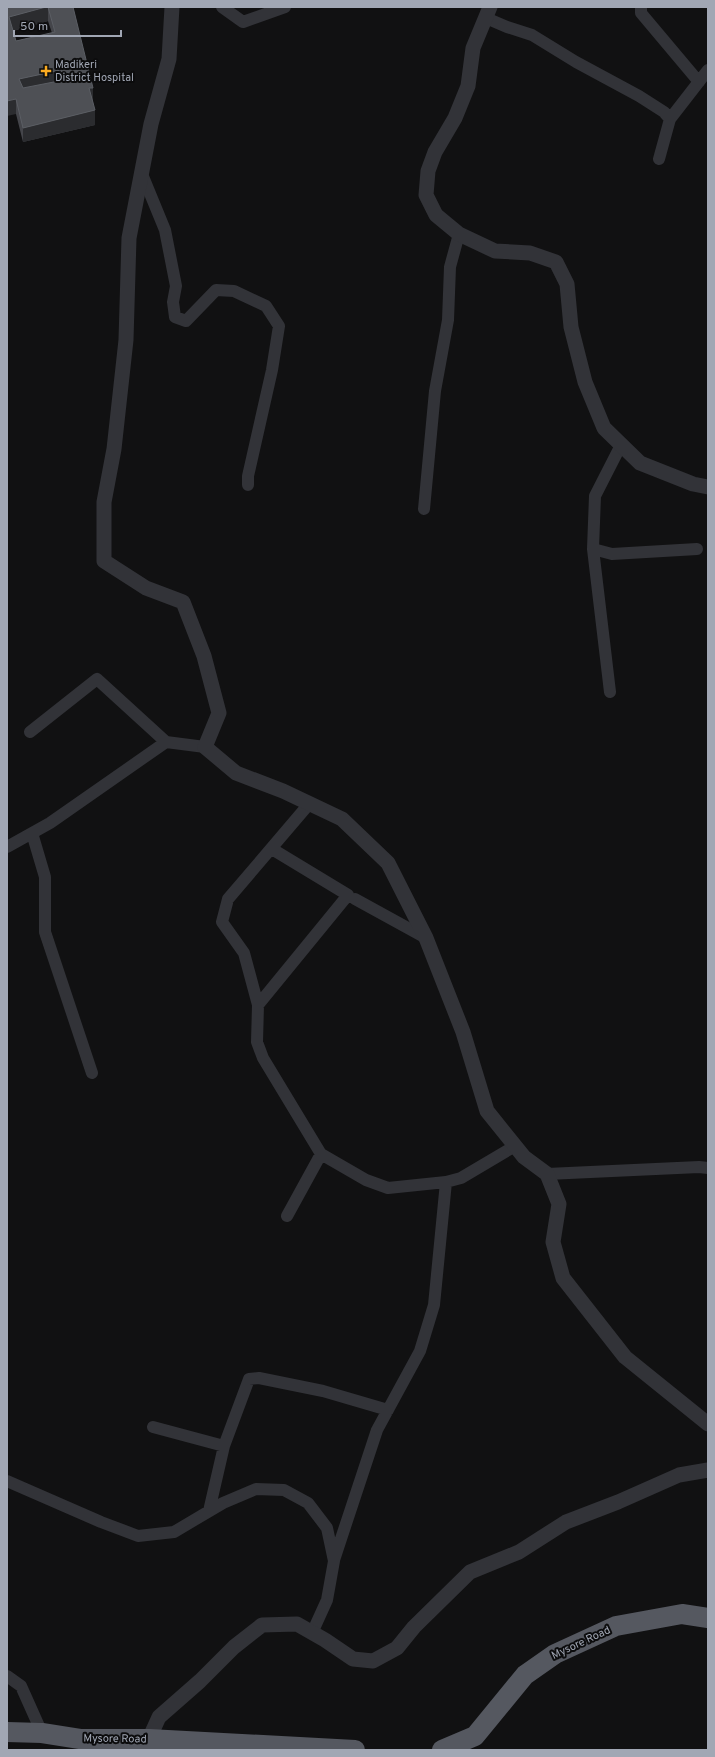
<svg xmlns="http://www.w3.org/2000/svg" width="715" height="1757" viewBox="0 0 715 1757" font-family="Overpass,sans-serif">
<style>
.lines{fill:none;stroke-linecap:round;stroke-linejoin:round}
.minor{stroke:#323338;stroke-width:12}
.tertiary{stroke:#323338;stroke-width:15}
.trunk{stroke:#555860;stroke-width:20}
.wall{fill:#44454a;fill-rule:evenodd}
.shaded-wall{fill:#2b2c2f}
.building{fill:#4e5055;stroke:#5b5e64;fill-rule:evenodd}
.poi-dot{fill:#faab21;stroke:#0c0c0d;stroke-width:1.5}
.labels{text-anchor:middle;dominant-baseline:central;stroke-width:4;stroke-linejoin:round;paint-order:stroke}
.poi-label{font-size:11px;fill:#a1a7b4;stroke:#0c0c0d;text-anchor:start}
.street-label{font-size:11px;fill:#a1a7b4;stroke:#0c0c0d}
</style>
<rect width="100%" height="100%" fill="#111112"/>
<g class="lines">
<path class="minor" d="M222 7 243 22 285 7
M641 7V13L699 82
M486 18 507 27 532 35 576 62 639 96 664 112 670 119
M659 159 670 119 708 70
M142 174 165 230 176 286 173 302 175 317 186 321 216 290 234 291 266 306 279 326 272 370 248 476V485
M424 509 435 391 448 320 450 267 459 234
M593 549 612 554 697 549
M610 692 593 549 595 496 621 445
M30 732 97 679 166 742
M309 804 228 899 222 922 244 953 258 1005 257 1042 263 1058 321 1154 366 1180 388 1188 446 1182 461 1178 515 1146
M32 833 45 877V932L92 1073
M7 847 50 823 166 742 205 747
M355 899 426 938
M258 1005 348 895 272 849
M547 1174 699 1167 708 1168
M287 1216 321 1154
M153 1427 224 1446
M7 1481 101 1522 138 1536 174 1532 223 1503 256 1489 284 1490 308 1503 327 1528 334 1561 327 1600 312 1633
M209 1511 224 1446 249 1379 259 1378 323 1391 388 1410
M334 1560 377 1430 420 1351 434 1305 446 1182
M7 1676 21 1686 42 1733"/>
<path class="tertiary" d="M172 7 169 59 151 124 129 238 126 340 114 449 104 502V561L146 588 183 602 204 656 219 713 205 747 236 773 283 791 342 819 388 863 426 938 463 1032 487 1111 524 1157 547 1174 559 1204 553 1242 563 1278 625 1357 708 1424
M490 7 473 48 468 86 455 118 435 152 428 171 426 195 436 215 459 234 495 251 530 253 556 262 567 284 571 327 585 382 604 428 640 463 693 484 708 487
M149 1739 159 1717 200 1681 234 1647 262 1625 297 1624 325 1640 353 1659 373 1661 397 1648 414 1627 470 1572 519 1552 566 1522 618 1502 679 1475 708 1470"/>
<path class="trunk" d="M7 1732 42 1733 80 1739H149L355 1750
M442 1750 475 1736 525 1675 555 1654 616 1626 682 1614 708 1618"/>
</g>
<path class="wall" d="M7 7H73L93 101 95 125 23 142 16 114ZM48 21 52 33 16 41 13 31Z"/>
<path class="shaded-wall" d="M46 7H48V21L9 32V17Z
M61 70V85L19 94V79Z
M89 88H93V102Z
M16 99V114L7 116V101Z
M95 110V125L23 142V128Z"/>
<path class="building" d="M7 7H46L9 17 16 41 55 32 48 7H73L93 88H89L95 110 23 128 16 99 7 101ZM61 70 64 80 23 88 19 79Z"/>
<path class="poi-dot" d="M44 65h4v4h4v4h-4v4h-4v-4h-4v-4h4z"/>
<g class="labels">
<g class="poi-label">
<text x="55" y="65">Madikeri<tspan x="55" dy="13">District Hospital</tspan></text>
</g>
<g class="street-label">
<text transform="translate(581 1643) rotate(-25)">Mysore Road</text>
<text transform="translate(115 1739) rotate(1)">Mysore Road</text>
</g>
</g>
<rect width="715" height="1757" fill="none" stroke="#a1a7b4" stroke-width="16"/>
<path d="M14 30v6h107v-6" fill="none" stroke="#a1a7b4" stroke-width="2"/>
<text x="20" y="30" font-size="12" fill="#a1a7b4" stroke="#0c0c0d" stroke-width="3" paint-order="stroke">50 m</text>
</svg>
